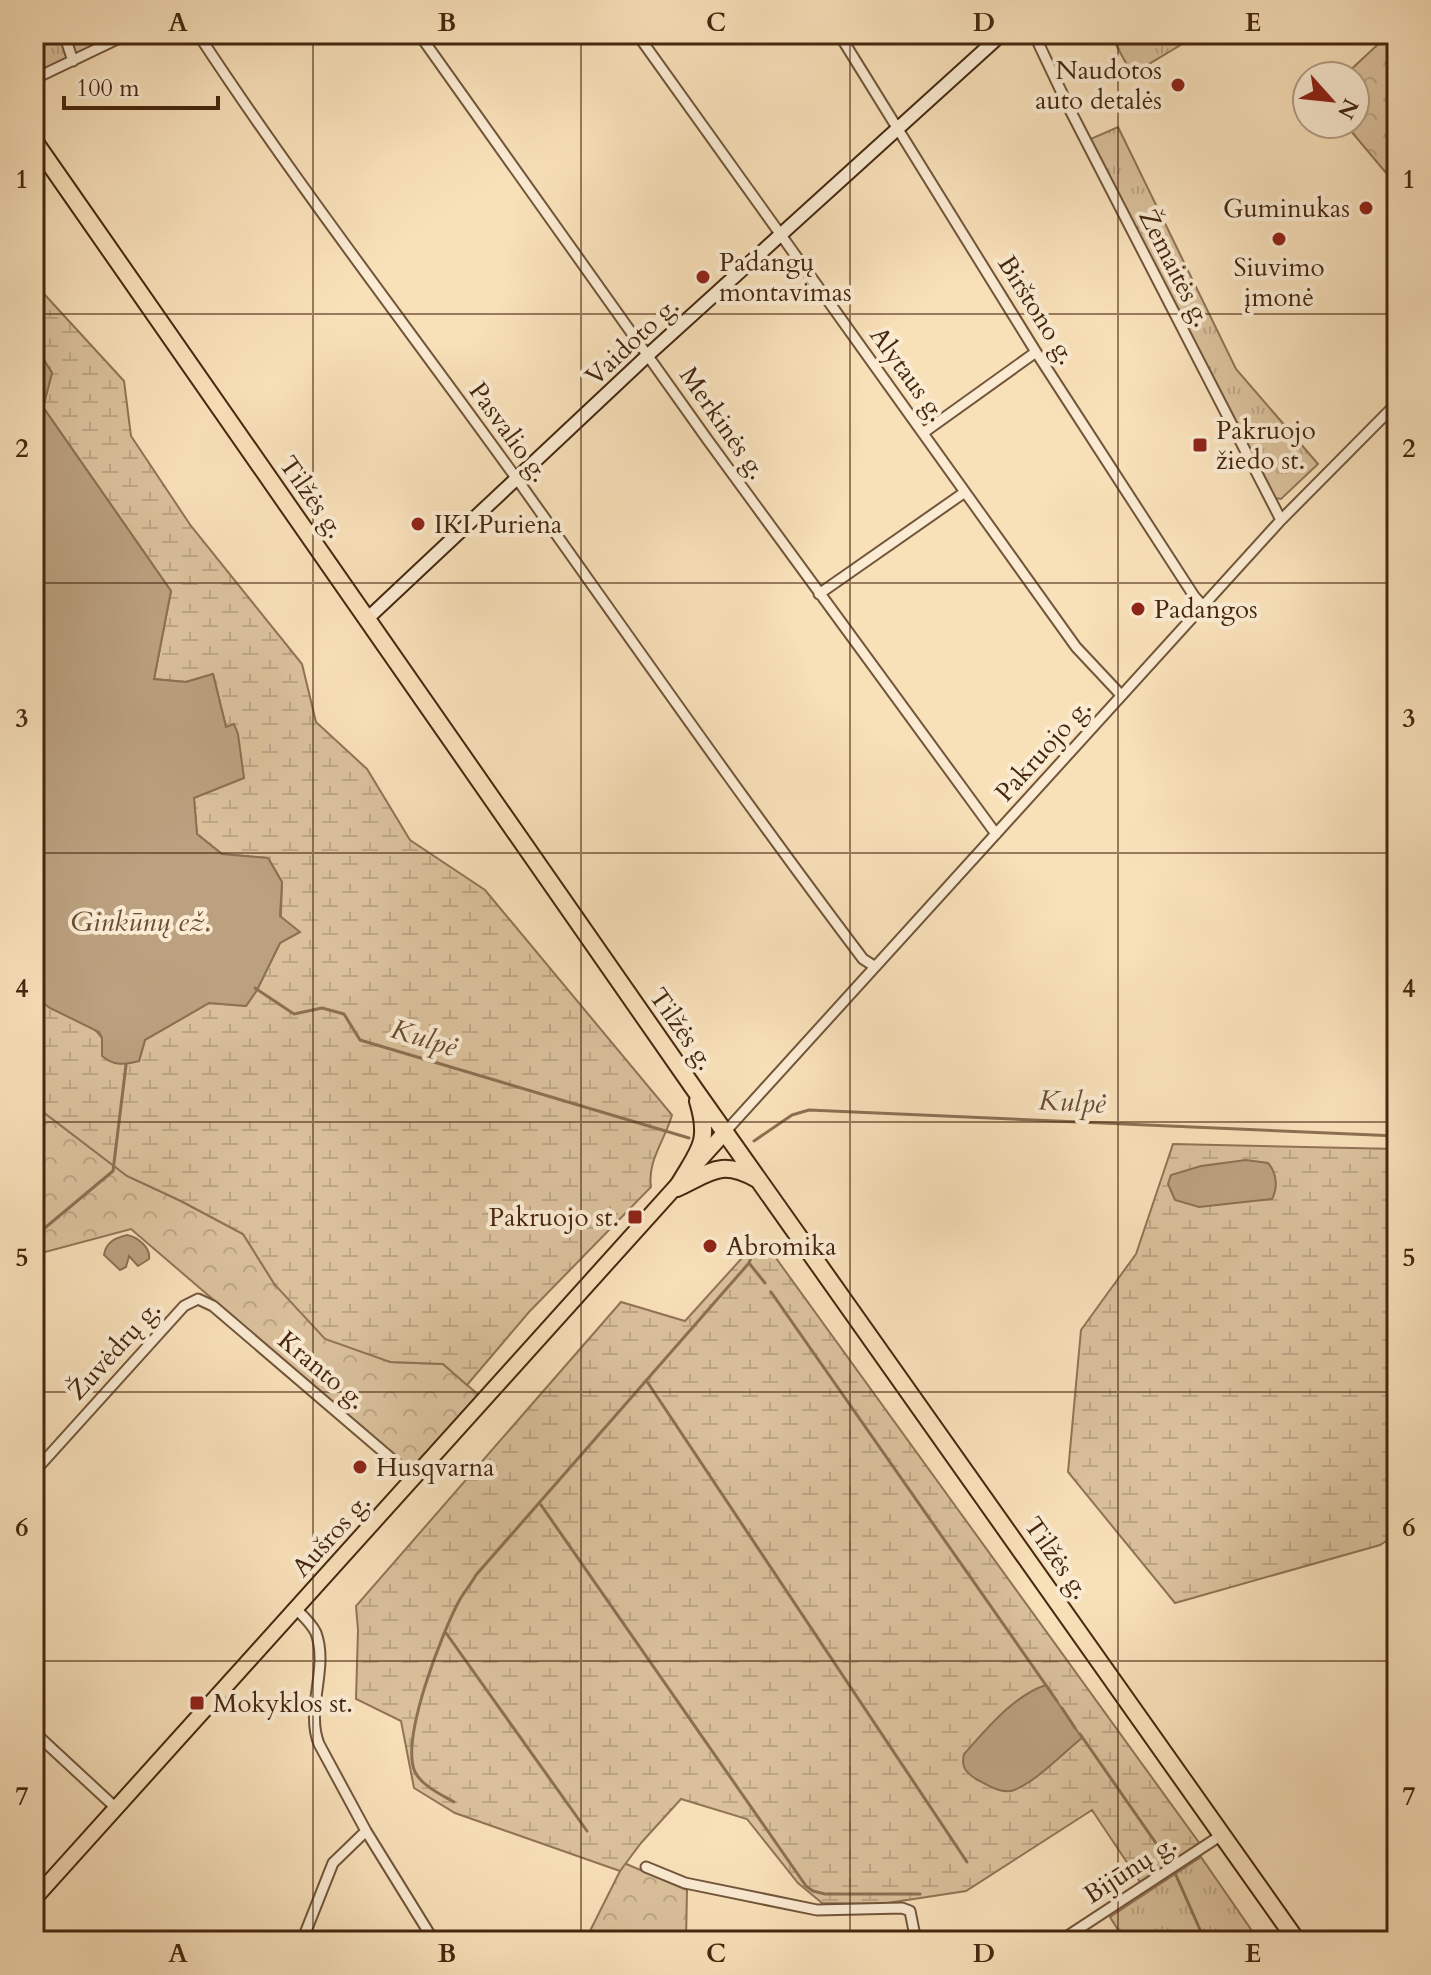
<svg xmlns="http://www.w3.org/2000/svg" width="1431" height="1975" viewBox="0 0 1431 1975" font-family="Cardo,serif">
<style>
.grass{fill:url(#grass-tufts);stroke:#907456;stroke-width:2}
.forest{fill:url(#forest-crowns);stroke:#907456;stroke-width:2}
.wetland{fill:url(#wetland-marsh);stroke:#907456;stroke-width:2}
.water{fill:#bba17f;stroke:#8c7052;stroke-width:2}
.lines{fill:none;stroke-linecap:round;stroke-linejoin:round}
.stream{stroke:#8c7052;stroke-width:3}
.minor-casing{stroke:#72553a;stroke-width:13}
.secondary-casing{stroke:#46270f;stroke-width:16}
.primary-casing{stroke:#46270f;stroke-width:18}
.trunk-casing{stroke:#46270f;stroke-width:20}
.minor{stroke:#faebd2;stroke-width:9}
.secondary{stroke:#faebd2;stroke-width:12}
.primary{stroke:#f8e0b9;stroke-width:14}
.trunk{stroke:#f8e0b9;stroke-width:16}
.grid{fill:none;stroke:#46270f;stroke-width:2;stroke-opacity:0.55}
.poi-dot{fill:#8f2418;stroke:#faebd2;stroke-width:3}
.labels{text-anchor:middle;dominant-baseline:central;stroke-width:8;stroke-linejoin:round;paint-order:stroke}
.poi-label{font-size:26px;fill:#46270f;stroke:#faebd2;text-anchor:start}
.street-label{font-size:26px;fill:#46270f;stroke:#faebd2}
.water-label{font-size:28px;font-style:italic;fill:#694c31;stroke:#faebd2}
.neatline{fill:none;stroke:#46270f;stroke-width:3}
.grid-label{font-size:26px;text-anchor:middle;font-weight:bold;fill:#46270f}
</style>
<defs>
<pattern id="grass-tufts" width="24" height="20" patternUnits="userSpaceOnUse" patternTransform="scale(2)"><rect width="24" height="20" fill="#dac19c"/><path d="M3 7l-1-3M5 7V3M7 7l1-3M15 17l-1-3M17 17v-4M19 17l1-3" fill="none" stroke="#bca685"/></pattern>
<pattern id="forest-crowns" width="20" height="18" patternUnits="userSpaceOnUse" patternTransform="scale(2)"><rect width="20" height="18" fill="#dac19c"/><path d="M2 6a3 3 0 1 1 6 0M12 15a3 3 0 1 1 6 0" fill="none" stroke="#bca685"/></pattern>
<pattern id="wetland-marsh" width="20" height="14" patternUnits="userSpaceOnUse" patternTransform="scale(2)"><rect width="20" height="14" fill="#dac19c"/><path d="M1 5h8M5 5V1M11 12h8M15 12V8" fill="none" stroke="#bca685"/></pattern>
</defs>
<rect width="100%" height="100%" fill="#f8e0b9"/>
<filter id="stains"><feTurbulence type="fractalNoise" baseFrequency=".0025" numOctaves="4"/><feColorMatrix values="0 0 0 0 .2 0 0 0 0 .09 0 0 0 0 .02 0 0 0 .5 -.17"/></filter>
<radialGradient id="worn" r=".72"><stop offset=".6" stop-color="#630" stop-opacity="0"/><stop offset="1" stop-color="#630" stop-opacity=".3"/></radialGradient>
<path class="grass" d="M34 34H128L34 79Z
M1110 34H1199L1132 74Z
M1118 127 1236 369 1318 464 1281 499 1275 498 1211 387 1086 141Z
M1201 1857 1259 1941H1125L1110 1917Z"/>
<path class="forest" d="M1389 34H1397V186L1345 124H1355V76H1344Z
M34 1105 127 1176 181 1201 243 1234 275 1285 390 1362 443 1364 480 1396 414 1472 131 1229 34 1255 36 1203 34 1196Z
M624 1863 687 1890 686 1941H585Z"/>
<path class="wetland" d="M34 283 124 381 131 436 191 526 302 664 316 722 367 769 410 840 485 890 672 1115C665 1140 647 1161 651 1187L529 1312 467 1385 443 1364 390 1362 325 1339 275 1285 243 1234 181 1201 127 1176 34 1105V996L50 1008 93 1027 102 1038 139 1061 145 1040 209 1003 246 1006 257 990 280 943 282 882 268 858 222 854 197 834 194 798 226 727 213 674 186 682 154 679 171 591 43 407 52 373 34 344Z
M1173 1144 1397 1149V1534L1380 1545 1175 1603 1068 1472 1081 1330 1136 1254Z
M760 1247 773 1254 1200 1844 1140 1882 1092 1810 966 1891 881 1904 822 1903 798 1883 747 1819 681 1799 641 1843 620 1871 455 1813 414 1788 401 1721 356 1699 358 1630 356 1606 621 1302 685 1321 751 1248Z"/>
<path class="water" d="M34 344 52 373 43 407 171 591 154 679 186 682 213 674 226 727 234 724 238 734 244 778 194 798 197 834 222 854 268 858 282 882 280 916 300 932 280 943 257 990 246 1006 209 1003 145 1040 139 1061C124 1065 114 1066 102 1056V1038L99 1032 50 1008 34 996Z
M1246 1160 1268 1163C1277 1173 1278 1188 1272 1199L1199 1207 1175 1200 1168 1184 1171 1175 1201 1166Z
M127 1235C137 1237 151 1247 149 1259L138 1266 129 1256 126 1267 120 1270 104 1255C106 1242 115 1238 127 1235Z
M1046 1685 1082 1738C1064 1752 1033 1785 1011 1791 999 1793 986 1784 976 1779 965 1772 961 1766 964 1754 986 1730 1014 1695 1046 1685Z"/>
<g class="lines">
<path class="stream" d="M255 988 294 1014 322 1008 344 1014 360 1040 689 1138
M754 1141 792 1115 809 1110 1397 1136
M34 1237 113 1171 126 1065
M754 1249 749 1263 765 1283
M771 1292 1057 1701
M646 1380 967 1862
M541 1505 806 1886 813 1891 825 1894H920
M446 1633 587 1831
M1062 1708 1075 1728
M1080 1734 1167 1859
M454 1802C442 1795 422 1786 415 1772 400 1739 442 1633 459 1601 464 1592 471 1584 476 1575L749 1263
M1175 1873 1205 1941"/>
<g class="minor-casing">
<path id="minor" d="M64 34 73 61
M198 34C299 188 412 333 519 482 633 642 745 803 863 959L874 966
M419 34 707 439 996 834
M637 34 1076 647 1121 695
M839 34 1036 352 1194 596 1203 606
M1034 34 1070 110 1281 520
M34 79 128 34
M923 433 1036 352
M819 594 965 492
M726 1131 1281 520 1397 403
M34 1472 184 1306 198 1299 213 1306 414 1478
M296 1609C303 1616 312 1624 316 1633 329 1669 305 1709 319 1744L366 1831 434 1941
M34 1732 116 1808
M646 1867 685 1883 817 1910 902 1908 910 1911 916 1941
M302 1941 333 1863 366 1831
M1060 1941 1223 1834"/>
</g>
<g class="secondary-casing">
<path id="secondary" d="M367 619 648 355 1002 34"/>
</g>
<g class="primary-casing">
<path id="primary" d="M34 1899 726 1131"/>
</g>
<g class="trunk-casing">
<path id="trunk" d="M34 141 695 1090 1297 1941
M677 1188C698 1151 711 1144 698 1101
M677 1188C711 1172 721 1159 757 1179"/>
</g>
<use href="#minor" class="minor"/>
<use href="#secondary" class="secondary"/>
<use href="#primary" class="primary"/>
<use href="#trunk" class="trunk"/>
</g>
<path class="grid" d="M313 34V1941M581 34V1941M850 34V1941M1118 34V1941M34 314H1397M34 583H1397M34 853H1397M34 1122H1397M34 1392H1397M34 1661H1397"/>
<g class="poi-dot">
<circle cx="1178" cy="85" r="8"/>
<circle cx="1366" cy="208" r="8"/>
<circle cx="1279" cy="239" r="8"/>
<circle cx="703" cy="277" r="8"/>
<rect x="1192" y="437" width="16" height="16" rx="4"/>
<circle cx="418" cy="524" r="8"/>
<circle cx="1138" cy="609" r="8"/>
<rect x="627" y="1209" width="16" height="16" rx="4"/>
<circle cx="710" cy="1246" r="8"/>
<circle cx="360" cy="1467" r="8"/>
<rect x="189" y="1695" width="16" height="16" rx="4"/>
</g>
<g class="labels">
<g class="poi-label">
<text x="1162" y="70" text-anchor="end">Naudotos<tspan x="1162" dy="30">auto detalės</tspan></text>
<text x="1350" y="208" text-anchor="end">Guminukas</text>
<text x="719" y="262">Padangų<tspan x="719" dy="30">montavimas</tspan></text>
<text x="1279" y="267" text-anchor="middle">Siuvimo<tspan x="1279" dy="30">įmonė</tspan></text>
<text x="1216" y="430">Pakruojo<tspan x="1216" dy="30">žiedo st.</tspan></text>
<text x="434" y="524">IKI Puriena</text>
<text x="1154" y="609">Padangos</text>
<text x="619" y="1217" text-anchor="end">Pakruojo st.</text>
<text x="726" y="1246">Abromika</text>
<text x="376" y="1467">Husqvarna</text>
<text x="213" y="1703">Mokyklos st.</text>
</g>
<g class="street-label">
<text transform="translate(1175 268) rotate(63)">Žemaitės g.</text>
<text transform="translate(1037 310) rotate(58)">Birštono g.</text>
<text transform="translate(632 341) rotate(-43)">Vaidoto g.</text>
<text transform="translate(908 374) rotate(54)">Alytaus g.</text>
<text transform="translate(723 423) rotate(55)">Merkinės g.</text>
<text transform="translate(509 432) rotate(54)">Pasvalio g.</text>
<text transform="translate(312 497) rotate(55)">Tilžės g.</text>
<text transform="translate(1043 750) rotate(-48)">Pakruojo g.</text>
<text transform="translate(682 1029) rotate(55)">Tilžės g.</text>
<text transform="translate(114 1350) rotate(-48)">Žuvėdrų g.</text>
<text transform="translate(322 1370) rotate(40)">Kranto g.</text>
<text transform="translate(331 1535) rotate(-48)">Aušros g.</text>
<text transform="translate(1057 1558) rotate(55)">Tilžės g.</text>
<text transform="translate(1130 1869) rotate(-33)">Bijūnų g.</text>
</g>
<g class="water-label">
<text x="140" y="922">Ginkūnų ež.</text>
<text transform="translate(424 1038) rotate(17)">Kulpė</text>
<text transform="translate(1072 1102) rotate(3)">Kulpė</text>
</g>
</g>
<rect width="1431" height="1975" fill="none" stroke="#f8e0b9" stroke-width="88"/>
<g transform="translate(1331 100) rotate(117)"><circle r="38" fill="#faebd2" stroke="#b29d84" stroke-width="2"/>
<path d="M0-6L14 30L0 20L-14 30Z" fill="#8f2418"/>
<text y="-12" font-size="22" font-weight="bold" text-anchor="middle" fill="#46270f">N</text>
</g>
<path d="M64 96v12h154v-12" fill="none" stroke="#46270f" stroke-width="4"/>
<text x="76" y="96" font-size="24" fill="#46270f" stroke="#faebd2" stroke-width="6" paint-order="stroke">100 m</text>
<rect x="44" y="44" width="1343" height="1887" class="neatline"/>
<g class="grid-label">
<text x="178" y="31">A</text>
<text x="447" y="31">B</text>
<text x="716" y="31">C</text>
<text x="984" y="31">D</text>
<text x="1253" y="31">E</text>
<text x="22" y="188">1</text>
<text x="1409" y="188">1</text>
<text x="22" y="457">2</text>
<text x="1409" y="457">2</text>
<text x="22" y="727">3</text>
<text x="1409" y="727">3</text>
<text x="22" y="997">4</text>
<text x="1409" y="997">4</text>
<text x="22" y="1266">5</text>
<text x="1409" y="1266">5</text>
<text x="22" y="1536">6</text>
<text x="1409" y="1536">6</text>
<text x="22" y="1805">7</text>
<text x="1409" y="1805">7</text>
<text x="178" y="1962">A</text>
<text x="447" y="1962">B</text>
<text x="716" y="1962">C</text>
<text x="984" y="1962">D</text>
<text x="1253" y="1962">E</text>
</g>
<rect width="100%" height="100%" filter="url(#stains)"/>
<rect width="100%" height="100%" fill="url(#worn)"/>
</svg>
